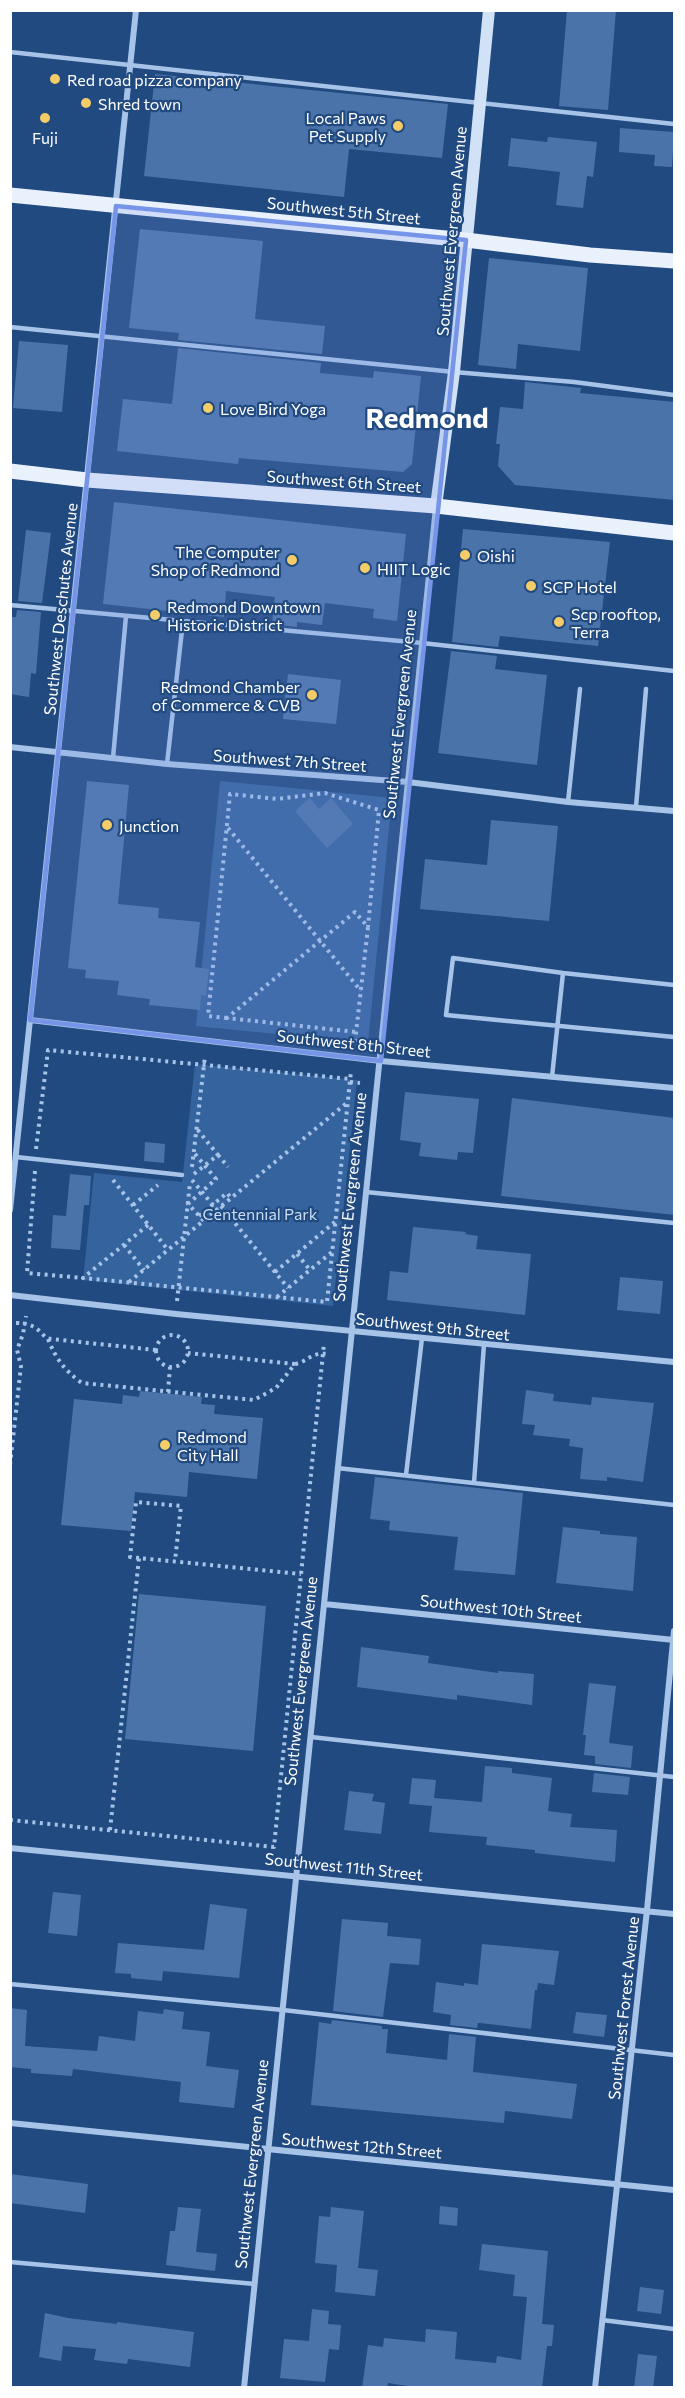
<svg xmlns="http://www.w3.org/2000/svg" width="685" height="2398" viewBox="0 0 685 2398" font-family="Commissioner,sans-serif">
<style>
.green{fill:#35639e}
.building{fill:#4a74a9}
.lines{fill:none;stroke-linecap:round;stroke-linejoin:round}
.path{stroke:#a7c4e8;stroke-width:4;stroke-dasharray:3 4.5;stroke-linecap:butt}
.service{stroke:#a7c4e8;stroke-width:4.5}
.minor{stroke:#a7c4e8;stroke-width:6}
.secondary{stroke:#d1e1f6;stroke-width:12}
.primary{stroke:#e9f1fd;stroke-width:15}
.marked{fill:#7795e8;fill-opacity:0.2;stroke:#7795e8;stroke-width:4.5;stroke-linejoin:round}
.poi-dot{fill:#f4cc68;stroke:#214a80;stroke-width:2}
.labels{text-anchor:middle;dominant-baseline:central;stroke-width:4.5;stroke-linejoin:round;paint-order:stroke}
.poi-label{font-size:16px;fill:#fff;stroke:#214a80;text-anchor:start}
.street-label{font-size:16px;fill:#fff;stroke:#214a80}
.park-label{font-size:16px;fill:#cadef6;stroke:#214a80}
.town-label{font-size:28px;font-weight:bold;fill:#fff;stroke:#214a80}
</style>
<rect width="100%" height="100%" fill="#214a80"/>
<path class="green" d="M220 781 392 798 368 1043 196 1026Z
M195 1064 357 1080 333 1306 83 1280 94 1173 182 1182Z"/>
<path class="building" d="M567 10H616L608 110 559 106Z
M155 74 448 104 442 158 349 149 344 197 144 176Z
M620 128 674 132 672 167 654 166 655 155 619 152Z
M548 137 597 142 593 177 587 176 583 208 556 205 560 172 508 166 511 138 547 142Z
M140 229 263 241 255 319 325 326 322 354 178 340 179 333 129 328Z
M489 258 588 268 580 351 518 344 516 369 478 365Z
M19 341 68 345 62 412 13 408Z
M178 348 321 363 320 373 373 378 374 371 421 376 412 464 403 472 239 458 238 464 117 451 123 399 172 404Z
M525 382 581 388 580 393 675 402V500L515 485 498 466 500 444H496L500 407 523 409Z
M114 502 406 534 397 621 373 618 374 609 325 603 322 625 297 622V627L272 624 275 597 226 591 224 617 103 604Z
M463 529 610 542 598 646 500 636 498 647 452 642Z
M26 530 51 533 42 603 18 601Z
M17 610 41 612 36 674 31 673 29 697 10 694V617H16Z
M451 651 497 656 495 669 547 675 537 765 438 753Z
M288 674 341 680 336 724 283 719Z
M87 781 129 785 118 904 159 908 158 918 200 922 195 967 209 969 206 996 201 995 200 1010 149 1005 150 999 117 995 119 981 85 978 86 970 68 968Z
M310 798 319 809 331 798 353 824 327 848 295 811Z
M491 820 558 826 549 921 420 909 425 859 487 865Z
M405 1092 479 1099 473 1153 458 1152 457 1160 419 1156 421 1143 400 1140Z
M512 1098 675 1118V1215L501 1196Z
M145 1142 165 1144 164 1163 144 1161Z
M70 1174 91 1176 89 1205H84L80 1250 51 1248 53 1215 66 1216Z
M413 1227 466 1232 465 1234 478 1236 476 1249 531 1254 525 1315 387 1300 390 1271 408 1273Z
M620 1277 663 1281 660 1314 617 1310Z
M526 1390 554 1394 553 1401 591 1405 592 1397 654 1403 643 1482 607 1477V1481L580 1479 583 1448 569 1446 570 1439 533 1435 535 1425 522 1424Z
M140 1391 202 1397 201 1404 215 1405 214 1414 263 1418 257 1479 189 1472 187 1497 135 1492 131 1531 61 1525 74 1399 122 1404 123 1395 139 1397Z
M375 1477 523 1493 515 1575 454 1570 458 1537 389 1530 390 1521 370 1519Z
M563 1527 600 1531V1534L637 1537 633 1591 556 1583Z
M139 1594 266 1606 253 1751 125 1739Z
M361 1647 429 1656 428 1663 498 1673V1671L534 1674 532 1705 457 1695V1700L357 1687Z
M589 1683 616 1686 609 1743 633 1746 631 1768 595 1764V1756L584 1755 586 1735H583Z
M485 1766 512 1768V1773L552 1778 548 1811 572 1814 570 1827 617 1830 615 1862 535 1853V1850L486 1845 487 1837 429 1832 432 1806 409 1804 412 1778 436 1780 434 1798 482 1802Z
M594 1773 630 1777 628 1795 592 1792Z
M349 1791 374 1794 372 1801 385 1803 381 1834 344 1830Z
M53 1892 81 1895 77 1936 48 1933Z
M210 1904 247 1909 239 1978 163 1971 162 1981 131 1978V1974L115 1973 118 1943 204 1950Z
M342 1919 388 1923 387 1936 421 1939 419 1965 390 1963 383 2017 333 2011Z
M482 1944 559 1951 554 1985 538 1983 537 1990H535L531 2029 480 2023H478L477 2028 450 2025 451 2015 433 2012 436 1982 464 1986V1983L478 1985Z
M10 2008 27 2010 25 2046 97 2051 99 2036 135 2041 138 2011 163 2014 164 2009 184 2012 182 2029 210 2032 206 2066 239 2070 234 2108 179 2102 181 2082 73 2069 72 2076 31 2073V2069L10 2067Z
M576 2012 607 2015 604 2037 573 2033Z
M332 2020 382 2026V2029H388L386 2053 447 2060 449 2034 476 2037 473 2072 577 2084 572 2119 505 2111 504 2123 311 2105 319 2022 331 2024Z
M10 2174 88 2184 85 2213 10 2203Z
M440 2206 458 2208 457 2226 439 2224Z
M178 2207 201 2209 196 2252 217 2254 215 2271 166 2265 170 2231H175Z
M331 2207 364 2211 358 2268 378 2270 375 2296 335 2292 337 2265 315 2263 319 2216 330 2217Z
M482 2244 548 2251 542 2324 554 2325 552 2346H547L542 2388H421L388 2383 387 2388H362L368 2345 383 2347 384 2338 425 2342 426 2329 457 2332 455 2359 496 2363 497 2356 521 2360 527 2297 513 2296 515 2275 479 2270Z
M640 2287 664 2290 661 2314 637 2311Z
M312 2309 329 2311 328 2324 341 2325 339 2350 329 2349 325 2382 280 2378 284 2339 309 2341Z
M45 2313 68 2318 117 2324V2322L194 2332 190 2367 128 2359 127 2364 94 2360 96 2349 63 2346 61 2361 39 2357Z
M638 2354 657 2356 653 2388H634Z"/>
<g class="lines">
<path class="path" d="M228 828 361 991
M227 1018 208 1016 230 794 277 799 325 793 379 810 368 927
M355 1042 368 927 355 912 227 1018 356 1032
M350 1082 360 1083
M36 1149 48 1050 351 1079
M195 1154 216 1179 188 1204 204 1221
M218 1155 228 1167
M192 1167 205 1056
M35 1171 27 1273 83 1278
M194 1174 218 1155 197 1129
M113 1180 168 1250
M192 1180 217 1210
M133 1205 158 1185
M221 1206 288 1288
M199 1216 227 1193 231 1198
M148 1225 83 1278 327 1302 351 1071
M124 1245 144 1270
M297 1254 310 1270
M275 1272 336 1221
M129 1282 348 1102
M277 1297 332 1252
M177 1301 190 1183
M16 1323C30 1323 37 1327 46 1338L51 1339 156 1350
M156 1351a16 16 0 1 1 32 0a16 16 0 1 1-32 0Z
M48 1339C56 1359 65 1371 82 1383L254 1400 276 1388 295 1364 188 1353
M295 1364C310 1361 309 1352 329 1354
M168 1392 170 1367
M10 1465 21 1366 17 1350 23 1334 26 1316
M139 1558 130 1557 136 1502 181 1506 175 1561
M10 1820 274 1847 324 1343
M110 1830 139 1558 301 1574"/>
<path class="service" d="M10 52 674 124
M10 327 454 372 574 382 674 395
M10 605 422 643 674 671
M113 758 126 616
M167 764 183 621
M568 802 580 689
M636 807 646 689
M674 985 563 973 453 958 446 1015 674 1037
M552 1077 563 973
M16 1157 182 1175
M366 1192 674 1223
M337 1468 674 1505
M406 1475 422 1338
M474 1483 484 1344
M311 1737 674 1777
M10 1984 283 2010 674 2055
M10 2262 255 2284
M602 2320 674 2329"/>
<path class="minor" d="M10 747 167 764 408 782 568 802 674 811
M30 1020 381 1061 674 1088
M10 1210 136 10
M10 1295 176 1314 674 1362
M324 1604 674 1640
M10 1848 674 1914
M10 2123 674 2190
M244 2388 436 507
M595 2388 647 1910 674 1631"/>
<path class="secondary" d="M436 506 454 372 489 10"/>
<path class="primary" d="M10 195 466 240 590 255 674 261
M10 471 87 480 436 506 674 533"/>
</g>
<path class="marked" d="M116 206 466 240 381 1061 30 1020Z"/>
<g class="poi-dot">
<circle cx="55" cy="79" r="6"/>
<circle cx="86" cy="103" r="6"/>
<circle cx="45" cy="118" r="6"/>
<circle cx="398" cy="126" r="6"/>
<circle cx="208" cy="408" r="6"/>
<circle cx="465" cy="555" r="6"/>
<circle cx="292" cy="560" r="6"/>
<circle cx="365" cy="568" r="6"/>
<circle cx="531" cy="586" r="6"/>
<circle cx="155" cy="615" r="6"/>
<circle cx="559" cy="622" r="6"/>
<circle cx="312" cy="695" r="6"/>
<circle cx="107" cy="825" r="6"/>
<circle cx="165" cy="1445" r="6"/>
</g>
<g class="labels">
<g class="poi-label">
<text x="67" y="79">Red road pizza company</text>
<text x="98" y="103">Shred town</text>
<text x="386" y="117" text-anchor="end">Local Paws<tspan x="386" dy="18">Pet Supply</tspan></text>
<text x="45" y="137" text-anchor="middle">Fuji</text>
<text x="220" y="408">Love Bird Yoga</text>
<text x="280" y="551" text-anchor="end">The Computer<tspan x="280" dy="18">Shop of Redmond</tspan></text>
<text x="477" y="555">Oishi</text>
<text x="377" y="568">HIIT Logic</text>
<text x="543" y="586">SCP Hotel</text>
<text x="167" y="606">Redmond Downtown<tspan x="167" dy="18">Historic District</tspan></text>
<text x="571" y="613">Scp rooftop,<tspan x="571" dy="18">Terra</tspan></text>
<text x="300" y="686" text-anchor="end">Redmond Chamber<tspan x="300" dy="18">of Commerce &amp; CVB</tspan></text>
<text x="119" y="825">Junction</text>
<text x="177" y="1436">Redmond<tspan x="177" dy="18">City Hall</tspan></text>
</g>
<g class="street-label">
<text transform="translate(344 210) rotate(6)">Southwest 5th Street</text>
<text transform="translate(451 231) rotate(-85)">Southwest Evergreen Avenue</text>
<text transform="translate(344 481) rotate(4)">Southwest 6th Street</text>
<text transform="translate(60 609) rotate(-84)">Southwest Deschutes Avenue</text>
<text transform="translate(399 714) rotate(-84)">Southwest Evergreen Avenue</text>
<text transform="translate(290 760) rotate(4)">Southwest 7th Street</text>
<text transform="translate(354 1043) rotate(6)">Southwest 8th Street</text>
<text transform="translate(349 1197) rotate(-84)">Southwest Evergreen Avenue</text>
<text transform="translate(433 1326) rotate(6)">Southwest 9th Street</text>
<text transform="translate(501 1608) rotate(6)">Southwest 10th Street</text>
<text transform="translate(300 1681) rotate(-84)">Southwest Evergreen Avenue</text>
<text transform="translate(344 1866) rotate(6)">Southwest 11th Street</text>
<text transform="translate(623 2008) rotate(-84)">Southwest Forest Avenue</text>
<text transform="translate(362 2145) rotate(5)">Southwest 12th Street</text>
<text transform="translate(251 2164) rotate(-84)">Southwest Evergreen Avenue</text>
</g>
<g class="park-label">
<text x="260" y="1213">Centennial Park</text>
</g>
<g class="town-label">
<text x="427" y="417">Redmond</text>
</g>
</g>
<rect width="685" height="2398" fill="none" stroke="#ffffff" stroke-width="24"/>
</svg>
